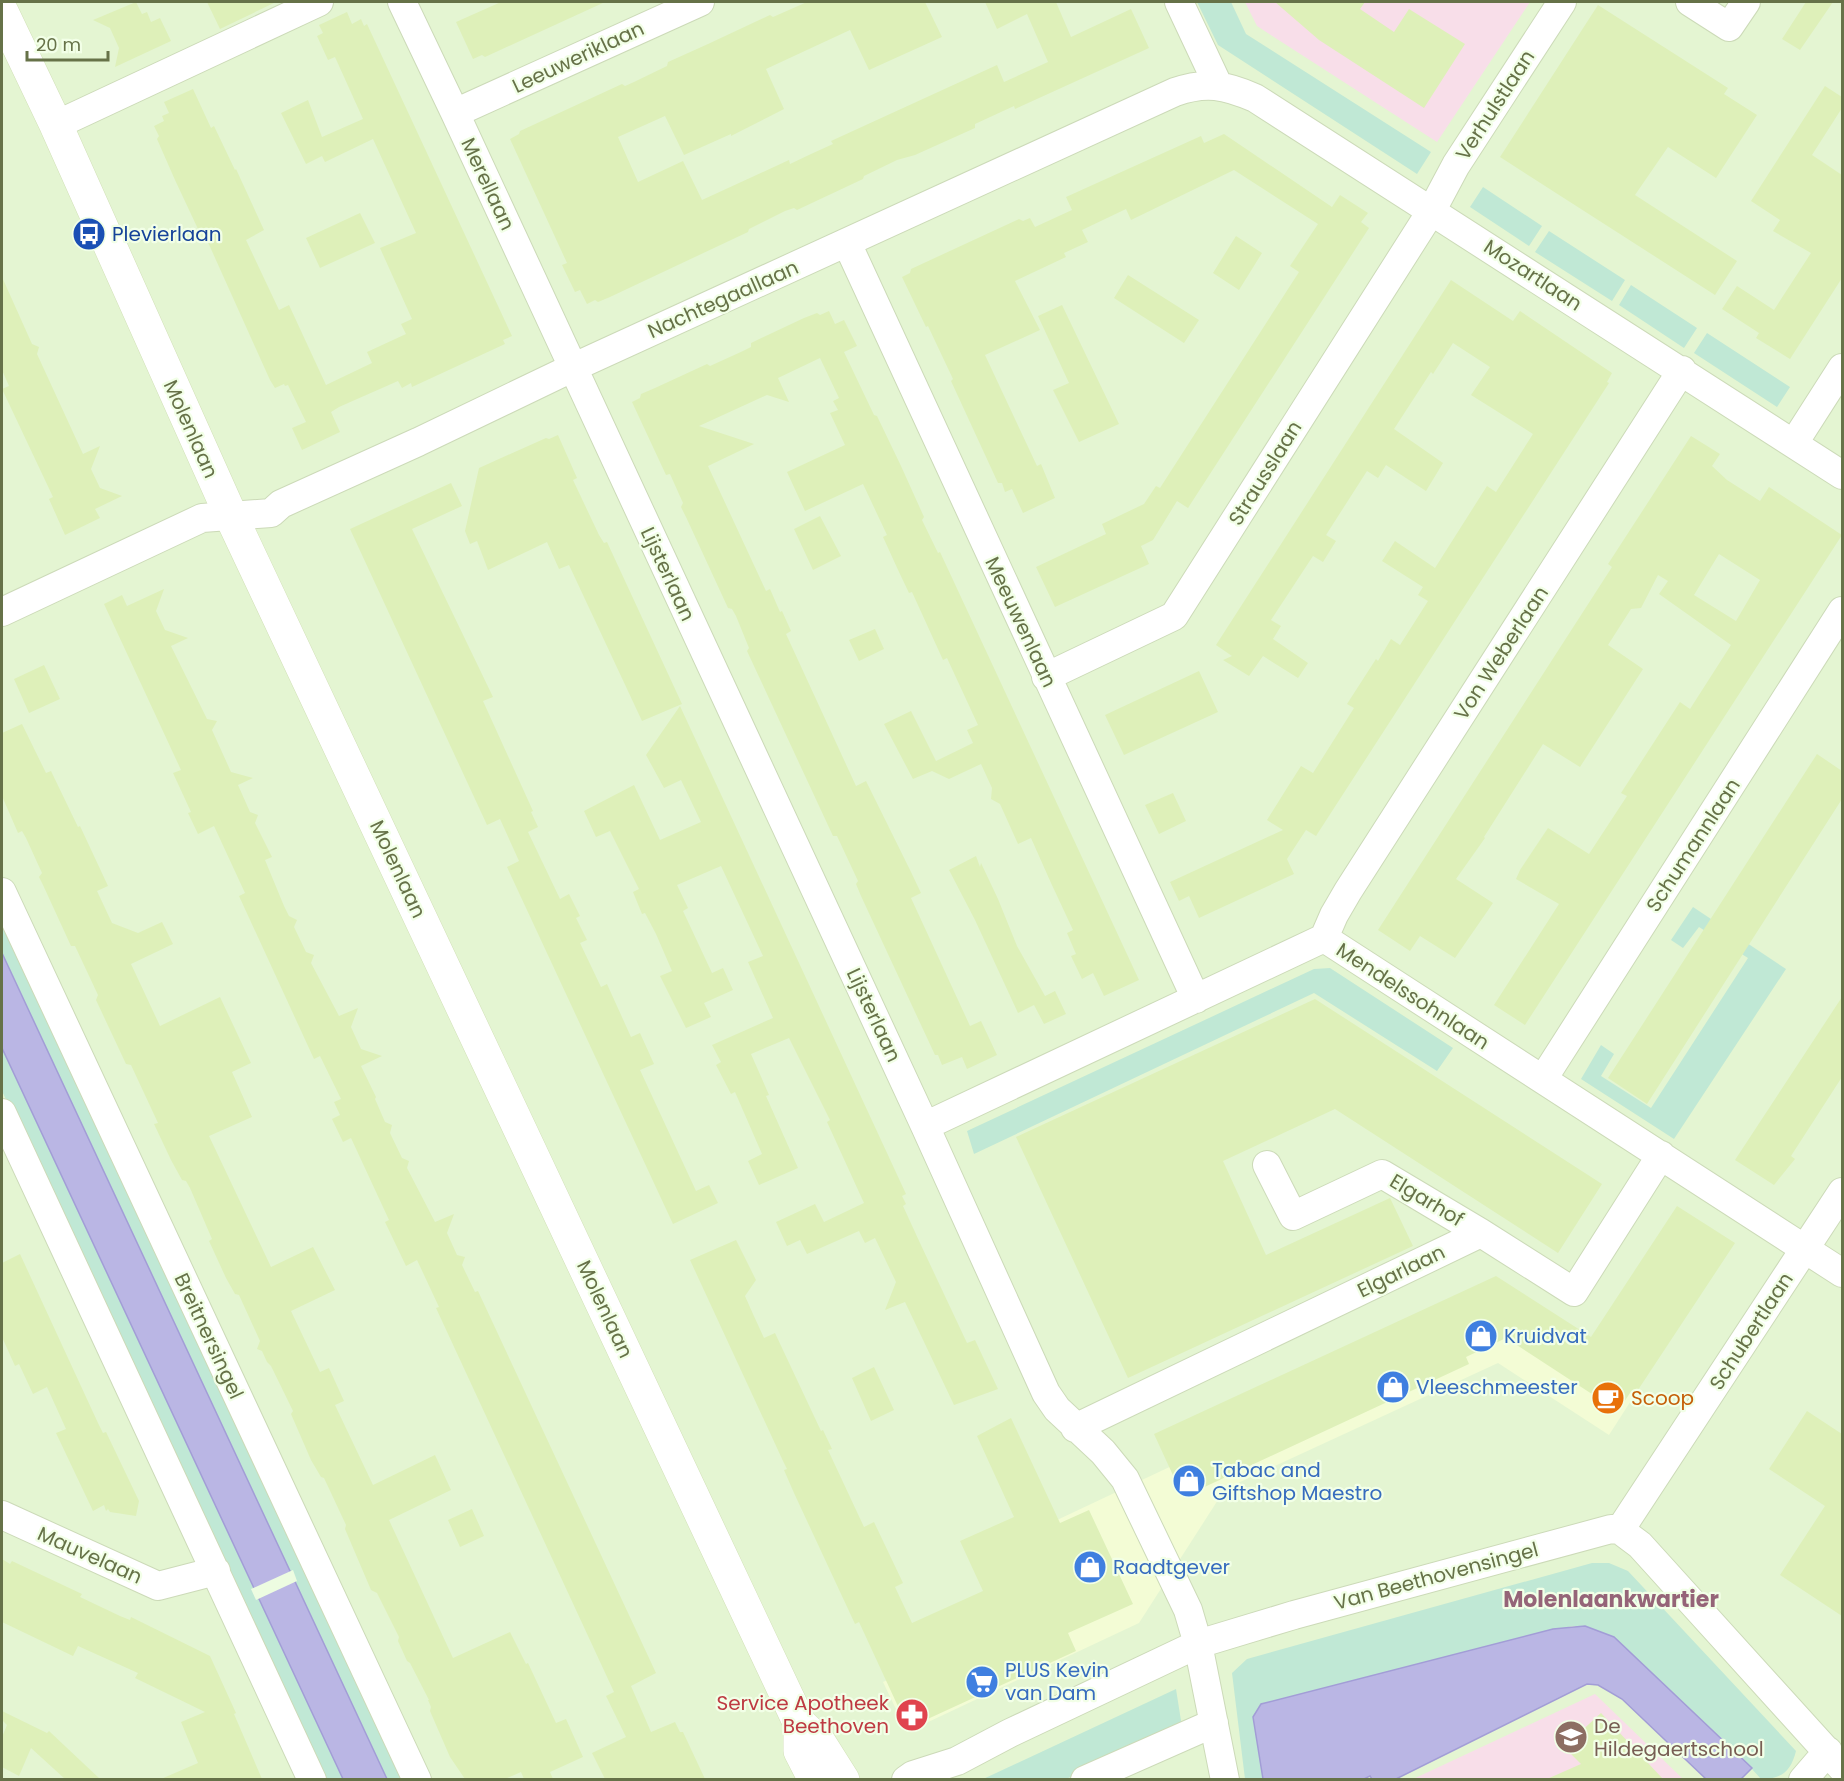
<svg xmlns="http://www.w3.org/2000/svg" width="1844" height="1781" viewBox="0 0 1844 1781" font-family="Poppins,sans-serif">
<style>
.residential{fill:#e4f5d2}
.commercial{fill:#f3fcd5}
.education{fill:#f8dee9}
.green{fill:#c0e8d5}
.water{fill:#bab6e4;stroke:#a29dd6;stroke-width:1.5}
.pier{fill:#edfce1}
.building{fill:#def0b9;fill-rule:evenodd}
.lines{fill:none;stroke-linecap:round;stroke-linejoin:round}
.street-casing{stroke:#ccdab8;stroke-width:30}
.secondary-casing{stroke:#d2e1b8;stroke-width:34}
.street{stroke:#fff;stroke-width:28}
.secondary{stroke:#fff;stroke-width:33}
.labels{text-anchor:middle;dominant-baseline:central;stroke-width:4.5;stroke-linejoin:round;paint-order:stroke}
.street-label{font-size:20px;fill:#667248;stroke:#f2ffe7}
.transit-label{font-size:20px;fill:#164399;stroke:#f2ffe7;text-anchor:start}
.shop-label{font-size:20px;fill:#366cbe;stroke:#f2ffe7;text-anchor:start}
.food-label{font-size:20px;fill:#c56008;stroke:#f2ffe7;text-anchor:start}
.health-label{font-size:20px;fill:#be3a42;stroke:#f2ffe7;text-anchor:end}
.education-label{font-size:20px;fill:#785e54;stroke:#f2ffe7;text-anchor:start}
.quarter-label{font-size:22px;font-weight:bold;fill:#956478;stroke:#f2ffe7}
</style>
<rect width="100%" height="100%" fill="#edfce1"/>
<path class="residential" d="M2 2H1842V1779H2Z"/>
<path class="commercial" d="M1505 1313 1634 1396 1609 1435 1498 1363 1225 1489 1139 1623 907 1732 883 1682 1053 1602 1021 1537 1265 1422Z"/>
<path class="education" d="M1245 2H1530L1437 142 1257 26Z
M1595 1694 1683 1779 1411 1780Z"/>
<path class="green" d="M1197 2H1231L1246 34 1431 152 1417 174 1218 45Z
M1483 187 1542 226 1529 246 1470 207Z
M1549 231 1625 280 1612 301 1535 252Z
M1631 285 1697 328 1684 348 1619 305Z
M1707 333 1790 387 1777 407 1694 353Z
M1693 907 1786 969 1674 1139 1581 1079 1601 1045 1614 1054 1601 1076 1651 1108 1748 958 1699 927 1683 948 1671 940Z
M2 912 405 1779H387L2 953Z
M1330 968 1453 1048 1437 1071 1314 993 974 1154 967 1131 1314 969Z
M2 1048 343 1779H322L2 1091Z
M1592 1563H1609L1628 1571 1796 1751C1791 1771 1782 1779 1761 1779L1751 1768 1614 1637 1585 1626H1572L1253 1717 1263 1779H1245L1232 1673 1247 1659Z
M1176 1689 1182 1727 1066 1779 981 1780Z"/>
<path class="water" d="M2 953 387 1779H343L2 1048Z
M1585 1626 1614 1637 1752 1768 1741 1779H1706L1622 1699 1598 1685 1587 1684 1396 1779H1372L1370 1776 1362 1780 1263 1779 1253 1717 1261 1704 1553 1629Z"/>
<path class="pier" d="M293 1570 297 1581 256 1600 251 1589Z"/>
<path class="building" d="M136 2 142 14 147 12 151 22 160 18 171 41 115 67 119 48 110 28 93 20Z
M207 2H276L220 29Z
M501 2H605L485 57 482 55 473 59 456 22Z
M807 2H925L942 37 869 70 850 30 766 69 784 109 731 136V134L684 155 665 116 618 137 638 182 683 161 702 200 789 160 790 164 811 154 833 144 831 141 997 65 1004 82 1048 62 1027 14 997 29 985 2H1056L1071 37 1131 9 1149 48 1015 109 1014 106 975 124V128L915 155 897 160 864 176 863 179 797 210 794 208 785 211 749 229 748 232 610 297 598 302 595 300 587 304 580 290 575 292 562 265 567 263 510 139 519 134 520 131 622 84 625 86 634 82 667 66 668 62 708 44 770 15 773 17Z
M1275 2H1365L1360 9 1394 32 1409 9 1465 44 1424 108 1319 40Z
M1806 2H1833L1800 50 1782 39Z
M1598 5 1728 88 1724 94 1757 115 1716 178 1668 147 1635 195 1737 261 1715 295 1500 157Z
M347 12 352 24 361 19 364 26 367 24 512 336 503 340 505 344 412 387 411 383 402 388 398 381 339 407 331 412 340 432 302 450 292 428 306 422 288 385 285 386 284 384 275 388 270 380 202 229H198L175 180 157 139 159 136 154 126 164 121 162 116 169 113 164 102 193 89 211 128 214 126 235 170 236 169 264 230 246 240 279 310 289 305 326 385 372 363 367 352 406 334 401 324 412 319 380 248 416 233 373 139 325 162 322 156 306 164 281 113 308 100 322 137 363 119 335 57 328 60 317 36 323 33 319 25Z
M1825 86 1842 97V108L1812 155 1842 175V278L1790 359 1756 338 1759 333 1722 309 1737 286 1774 310 1811 253 1773 231 1780 220 1751 201Z
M1224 134 1332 207 1340 195 1368 213 1361 222 1369 228 1188 508 1177 501 1153 540 1141 546 1149 564 1055 607 1036 567 1106 534 1102 524 1144 504 1156 486 1160 488 1299 272 1290 266 1318 224 1234 170 1131 220 1126 209 1082 230 1088 242 1064 253 1066 257 1015 281 1040 330 985 355 1037 466 1041 464 1055 498 1023 513 1012 489 1005 492 1002 483H998L951 381 953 379 944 360 928 326 926 327 902 277 910 273 911 269 1019 219 1023 221 1030 218 1035 227 1072 210 1066 197 1201 136 1204 143Z
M360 213 375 243 320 268 306 238Z
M1236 236 1262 253 1239 290 1213 273Z
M1128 275 1199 320 1184 343 1114 298Z
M2 277 32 344 39 347 37 354 83 454 100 446 91 469 100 488 122 496 95 509 100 518 65 535 49 499 53 497 2 389 9 386 2 370Z
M1451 280 1513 321 1520 311 1612 373 1607 382 1609 383 1316 836 1306 830 1287 859 1294 874 1199 918 1189 896 1179 901 1170 882 1283 830 1267 820 1287 788 1301 766 1313 773 1354 708 1347 704 1376 659 1378 661 1391 639 1400 645 1428 601 1418 595 1423 587 1382 561 1395 541 1435 568 1487 486 1496 492 1533 434 1471 395 1490 367 1453 343 1433 374 1431 372 1394 429 1443 463 1426 491 1386 465 1378 478 1367 471 1326 535 1336 541 1323 562 1313 556 1271 620 1281 626 1273 639 1308 663 1298 678 1263 656 1249 676 1223 660 1232 656 1216 645Z
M1062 305 1119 424 1079 442 1053 390 1069 383 1038 316Z
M829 311 835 324 844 320 857 346 844 352 874 415 877 416 901 466 924 517 922 520 938 553 940 552 1139 980 1104 996 1093 973 1082 979 1071 956 1076 954 1067 933 1073 930 1051 883 1031 838 1018 844 1000 804 991 799 992 788 981 764 949 779 932 771 913 779 884 724 911 711 936 761 973 743 967 730 978 725 947 658 943 660 912 592 909 593 899 572 883 537 887 535 863 484 805 511 787 472 845 445 830 413 838 410 833 401 839 398 820 358 778 378 789 402 767 395 699 426 754 444 708 466 766 591 770 589 780 612 782 611 791 631 786 634 856 786 866 781 911 872 921 893 911 898 970 1026 981 1021 997 1055 967 1069 962 1057 942 1065 938 1055H935L861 896 856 884 858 881 837 836H833L747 651 749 648 736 616 732 609 728 608 686 517 681 507 683 503 670 474 666 475 632 402 640 398 641 394 655 388 707 364 710 366 743 351 751 347V343L804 318 817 313 820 315Z
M558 435 577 478 573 480 599 535 604 543 607 542 682 704 642 721 569 565 559 569 547 542 488 570 477 541 470 544 465 531 479 468 546 438 549 439Z
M1691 436 1720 454 1712 466 1727 480 1760 501 1769 487 1842 535 1525 1025 1494 1005 1559 904 1516 879 1520 870 1548 828 1589 854 1627 796 1621 793 1680 702 1690 709 1731 645 1659 594 1668 581 1658 575 1641 608 1631 609 1608 645 1643 669 1580 767 1543 744 1484 837 1485 838 1456 879 1493 903 1455 958 1420 936 1410 951 1378 930 1612 567 1608 564ZM1719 554 1760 580 1736 621 1694 595Z
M451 483 462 506 412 529 493 697 483 701 533 811 531 812 538 827 528 832 560 899 569 894 580 916 576 918 587 940 580 943 601 987 607 984 631 1037 640 1033 654 1064 640 1070 696 1191 709 1185 718 1203 673 1224 507 867 519 861 500 819 487 825 350 529Z
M820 516 841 556 813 570 794 529Z
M164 589 156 611 165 630 188 638 171 646 207 719 217 721 212 730 231 772 253 778 238 785 250 812 258 815 255 823 272 857 265 860 284 906 289 916 297 920 294 927 306 952 314 955 311 963 339 1016 358 1008 351 1027 361 1049 382 1056 361 1066 376 1097 375 1099 385 1122 392 1125 390 1133 402 1158 409 1161 407 1168 435 1222 454 1214 447 1233 457 1255 465 1257 462 1265 475 1292 478 1291 656 1673 631 1686 651 1732 675 1722 680 1732H683L705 1779H605L592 1753 626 1737 606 1696 614 1692 436 1308 439 1307 417 1260 406 1266 385 1222 389 1220 351 1138 343 1142 332 1119 340 1115 334 1102 341 1099 320 1056 314 1059 239 896 245 893 214 826 198 834 188 813 191 812 173 773 181 770 104 604 122 595 127 606Z
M875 629 884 649 859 661 849 640Z
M44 665 60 699 29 713 14 679Z
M1199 671 1218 712 1124 755 1105 715Z
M680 706 906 1194 902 1196 906 1204 903 1206 920 1243 967 1343 975 1340 998 1389 954 1405 905 1302 885 1310 896 1282 875 1238 865 1243 859 1231 807 1254 800 1240 787 1246 776 1222 815 1204 824 1222 864 1203 827 1122 830 1120 789 1038 751 1054 769 1095 766 1096 798 1168 759 1185 748 1161 762 1154 735 1092 731 1094 716 1065 721 1062 712 1045 773 1018 748 962 763 956 721 866 677 885 688 908 683 911 712 973 723 968 733 990 704 1003 711 1017 686 1028 660 976 672 971 656 934 645 913 642 914 633 892 639 889 610 831 596 837 584 811 634 785 660 840 701 822 681 780 664 788 646 755Z
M22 724 46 773 51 771 78 827 80 826 108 886 97 891 112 923 138 933 162 922 173 944 131 964 160 1026 220 997 251 1063 232 1072 252 1117 209 1136 271 1267 313 1247 335 1290 291 1311 320 1372 329 1368 344 1401 335 1405 373 1485 435 1455 451 1490 389 1520 453 1658 510 1632 526 1664 528 1663 556 1723 566 1719 583 1757 550 1772 553 1779H524L521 1772 505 1779H465L450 1757 430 1711 431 1707 428 1700H429L410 1663 407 1661 398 1641 399 1637 377 1593 371 1590 345 1529 346 1525 324 1478 321 1477 311 1460 291 1414 293 1411 271 1366 267 1362 262 1351 257 1349 260 1341 239 1295 235 1294 226 1278 209 1241 212 1239 190 1188 186 1181 182 1180 171 1160 154 1124 158 1123 131 1065 126 1064 96 1000 98 995 75 946H71L43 885 39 877 42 873 26 838 22 831 18 833 2 796V733Z
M1817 754 1842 771V799L1647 1104 1608 1078Z
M1173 793 1186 821 1159 834 1145 805Z
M976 856 980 867 981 863 998 899 1017 946 1045 996 1055 991 1066 1014 1044 1024 1034 1005 1018 1013 975 920 949 870Z
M1842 997V1077L1791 1156 1795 1159 1774 1185 1735 1160Z
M1315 999 1602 1184 1558 1253 1335 1109 1223 1161 1266 1255 1390 1198 1413 1246 1128 1378 1016 1137Z
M1677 1206 1735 1243 1634 1396 1630 1393 1618 1411 1506 1338 1466 1357 1469 1364 1183 1497 1154 1434 1496 1276 1591 1337Z
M736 1240 756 1280 745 1296 753 1314 764 1338 775 1333 821 1431 823 1430 832 1449 828 1450 864 1527 874 1522 903 1583 895 1587 912 1623 983 1591 960 1541 1014 1517 977 1436 1011 1418 1060 1523 1089 1510 1133 1604 1068 1633 1076 1651 908 1728 859 1622 855 1624 794 1493 784 1470 787 1469 783 1461 690 1260Z
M20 1254 98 1423 103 1433 106 1432 139 1501 136 1516 110 1512 108 1509 106 1511 104 1505 93 1511 56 1433 66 1429 47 1387 33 1394 19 1364 15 1366 2 1337V1263Z
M874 1367 894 1410 871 1421 852 1378Z
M1807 1411 1842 1434V1616L1780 1575 1825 1506 1769 1469Z
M472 1509 484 1536 460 1547 448 1520Z
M2 1559 10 1564 12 1561 82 1594 80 1597 120 1616 130 1620 131 1617 210 1656 236 1713 234 1714 262 1779H161L198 1763 181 1722 205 1712 135 1678 138 1673 78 1646 73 1656 2 1622Z
M2 1711 47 1733 49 1731 100 1779H65L31 1748 19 1776 2 1767V1737L7 1725 2 1720Z
M1601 1713 1663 1779H1547L1581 1764 1564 1747Z"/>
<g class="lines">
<g class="street-casing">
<path id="street" d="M402 2 455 113 925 1126 1046 1393 1057 1409 1103 1452 1125 1479 1188 1610 1198 1644 1225 1780
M1179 2 1218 85
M1690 2 1729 27 1746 2
M455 113 700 2
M56 125 319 2
M847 243 1196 999
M1794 443 1842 368
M2 612 202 518 271 513 281 504 418 442 572 368 1175 92C1206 81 1225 85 1255 98L1842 475
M1046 677 1174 616 1432 210 1456 165 1562 2
M2 892 417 1780
M1324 938 1334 915 1348 891 1682 370
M1543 1079 1842 611
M2 1113 312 1780
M925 1126 1324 938 1842 1273
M1267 1165 1293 1216 1382 1174 1481 1233
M1075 1428 1481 1233 1574 1292 1661 1155
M2 1515 158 1586 216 1571
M1620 1530 1842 1192
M906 1780 913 1775 957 1761 1010 1733 1198 1644 1294 1615 1611 1529 1620 1530 1640 1545 1842 1768
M1085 1780 1214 1723
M1803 1780 1828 1751"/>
</g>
<g class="secondary-casing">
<path id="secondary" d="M2 12 56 125 231 516 800 1724 819 1742 843 1780
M800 1731V1751L815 1780"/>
</g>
<use href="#street" class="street"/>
<use href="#secondary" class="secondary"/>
</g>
<defs>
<g id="bus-disc" transform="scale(1.725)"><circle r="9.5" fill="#1a4fb4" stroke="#f2ffe7"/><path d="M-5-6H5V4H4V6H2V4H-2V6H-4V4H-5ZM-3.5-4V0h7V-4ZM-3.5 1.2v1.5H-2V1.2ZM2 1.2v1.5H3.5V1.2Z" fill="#fff"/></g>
<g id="shop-disc" transform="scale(1.725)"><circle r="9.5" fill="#3f7fe0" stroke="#f2ffe7"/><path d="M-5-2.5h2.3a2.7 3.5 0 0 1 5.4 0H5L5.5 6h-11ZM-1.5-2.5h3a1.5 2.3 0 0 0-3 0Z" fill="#fff"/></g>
<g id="cafe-disc" transform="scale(1.725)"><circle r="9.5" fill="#e8710a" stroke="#f2ffe7"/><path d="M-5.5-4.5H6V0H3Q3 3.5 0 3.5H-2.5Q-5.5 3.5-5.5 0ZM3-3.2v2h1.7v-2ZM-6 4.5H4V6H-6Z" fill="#fff"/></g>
<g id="supermarket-disc" transform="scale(1.725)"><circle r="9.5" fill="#3f7fe0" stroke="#f2ffe7"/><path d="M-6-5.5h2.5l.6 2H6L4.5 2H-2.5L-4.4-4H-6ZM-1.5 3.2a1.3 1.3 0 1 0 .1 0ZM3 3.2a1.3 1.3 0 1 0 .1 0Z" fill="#fff"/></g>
<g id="pharmacy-disc" transform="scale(1.725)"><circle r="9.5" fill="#e0444e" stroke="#f2ffe7"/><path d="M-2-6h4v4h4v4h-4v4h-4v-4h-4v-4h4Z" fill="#fff"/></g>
<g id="school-disc" transform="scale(1.725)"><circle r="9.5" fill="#8d6e63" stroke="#f2ffe7"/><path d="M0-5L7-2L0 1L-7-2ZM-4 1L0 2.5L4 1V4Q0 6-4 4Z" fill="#fff"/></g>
</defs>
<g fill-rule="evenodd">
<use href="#bus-disc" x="89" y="234"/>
<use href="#shop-disc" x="1481" y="1336"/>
<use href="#shop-disc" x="1393" y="1387"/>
<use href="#cafe-disc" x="1608" y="1398"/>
<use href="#shop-disc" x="1189" y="1481"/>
<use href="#shop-disc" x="1090" y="1567"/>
<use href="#supermarket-disc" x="982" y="1682"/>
<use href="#pharmacy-disc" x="912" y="1715"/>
<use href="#school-disc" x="1571" y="1737"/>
</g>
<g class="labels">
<g class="street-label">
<text transform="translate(578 57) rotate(-25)">Leeuweriklaan</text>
<text transform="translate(1495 105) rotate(-57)">Verhulstlaan</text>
<text transform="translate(488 184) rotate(65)">Merellaan</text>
<text transform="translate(1533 275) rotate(33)">Mozartlaan</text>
<text transform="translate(723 299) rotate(-24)">Nachtegaallaan</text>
<text transform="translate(191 429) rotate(66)">Molenlaan</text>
<text transform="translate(1265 473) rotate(-58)">Strausslaan</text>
<text transform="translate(668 574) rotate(65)">Lijsterlaan</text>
<text transform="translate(1021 622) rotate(65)">Meeuwenlaan</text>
<text transform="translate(1501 653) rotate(-57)">Von Weberlaan</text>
<text transform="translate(1693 845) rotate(-57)">Schumannlaan</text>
<text transform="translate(398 869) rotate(65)">Molenlaan</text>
<text transform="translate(1413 996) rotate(33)">Mendelssohnlaan</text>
<text transform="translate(874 1015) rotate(65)">Lijsterlaan</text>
<text transform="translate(1427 1200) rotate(31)">Elgarhof</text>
<text transform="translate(1401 1271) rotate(-26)">Elgarlaan</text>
<text transform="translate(605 1309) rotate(65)">Molenlaan</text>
<text transform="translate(1751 1331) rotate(-57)">Schubertlaan</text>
<text transform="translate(209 1336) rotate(65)">Breitnersingel</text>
<text transform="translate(90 1555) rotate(24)">Mauvelaan</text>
<text transform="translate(1436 1576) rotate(-15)">Van Beethovensingel</text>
</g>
<g class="transit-label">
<text x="112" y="234">Plevierlaan</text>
</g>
<g class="shop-label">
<text x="1504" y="1336">Kruidvat</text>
<text x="1416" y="1387">Vleeschmeester</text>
<text x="1212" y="1470">Tabac and<tspan x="1212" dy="23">Giftshop Maestro</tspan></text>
<text x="1113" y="1567">Raadtgever</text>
<text x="1005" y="1670">PLUS Kevin<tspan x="1005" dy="23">van Dam</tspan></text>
</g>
<g class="food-label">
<text x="1631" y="1398">Scoop</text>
</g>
<g class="health-label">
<text x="889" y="1703">Service Apotheek<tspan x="889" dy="23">Beethoven</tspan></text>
</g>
<g class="education-label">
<text x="1594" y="1726">De<tspan x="1594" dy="23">Hildegaertschool</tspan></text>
</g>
<g class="quarter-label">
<text x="1611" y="1599">Molenlaankwartier</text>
</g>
</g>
<rect width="1844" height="1781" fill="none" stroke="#667248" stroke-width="6"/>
<path d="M27 51v9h81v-9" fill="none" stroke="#667248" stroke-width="3"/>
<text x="36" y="51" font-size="18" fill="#667248" stroke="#f2ffe7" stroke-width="4.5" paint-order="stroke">20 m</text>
</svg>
